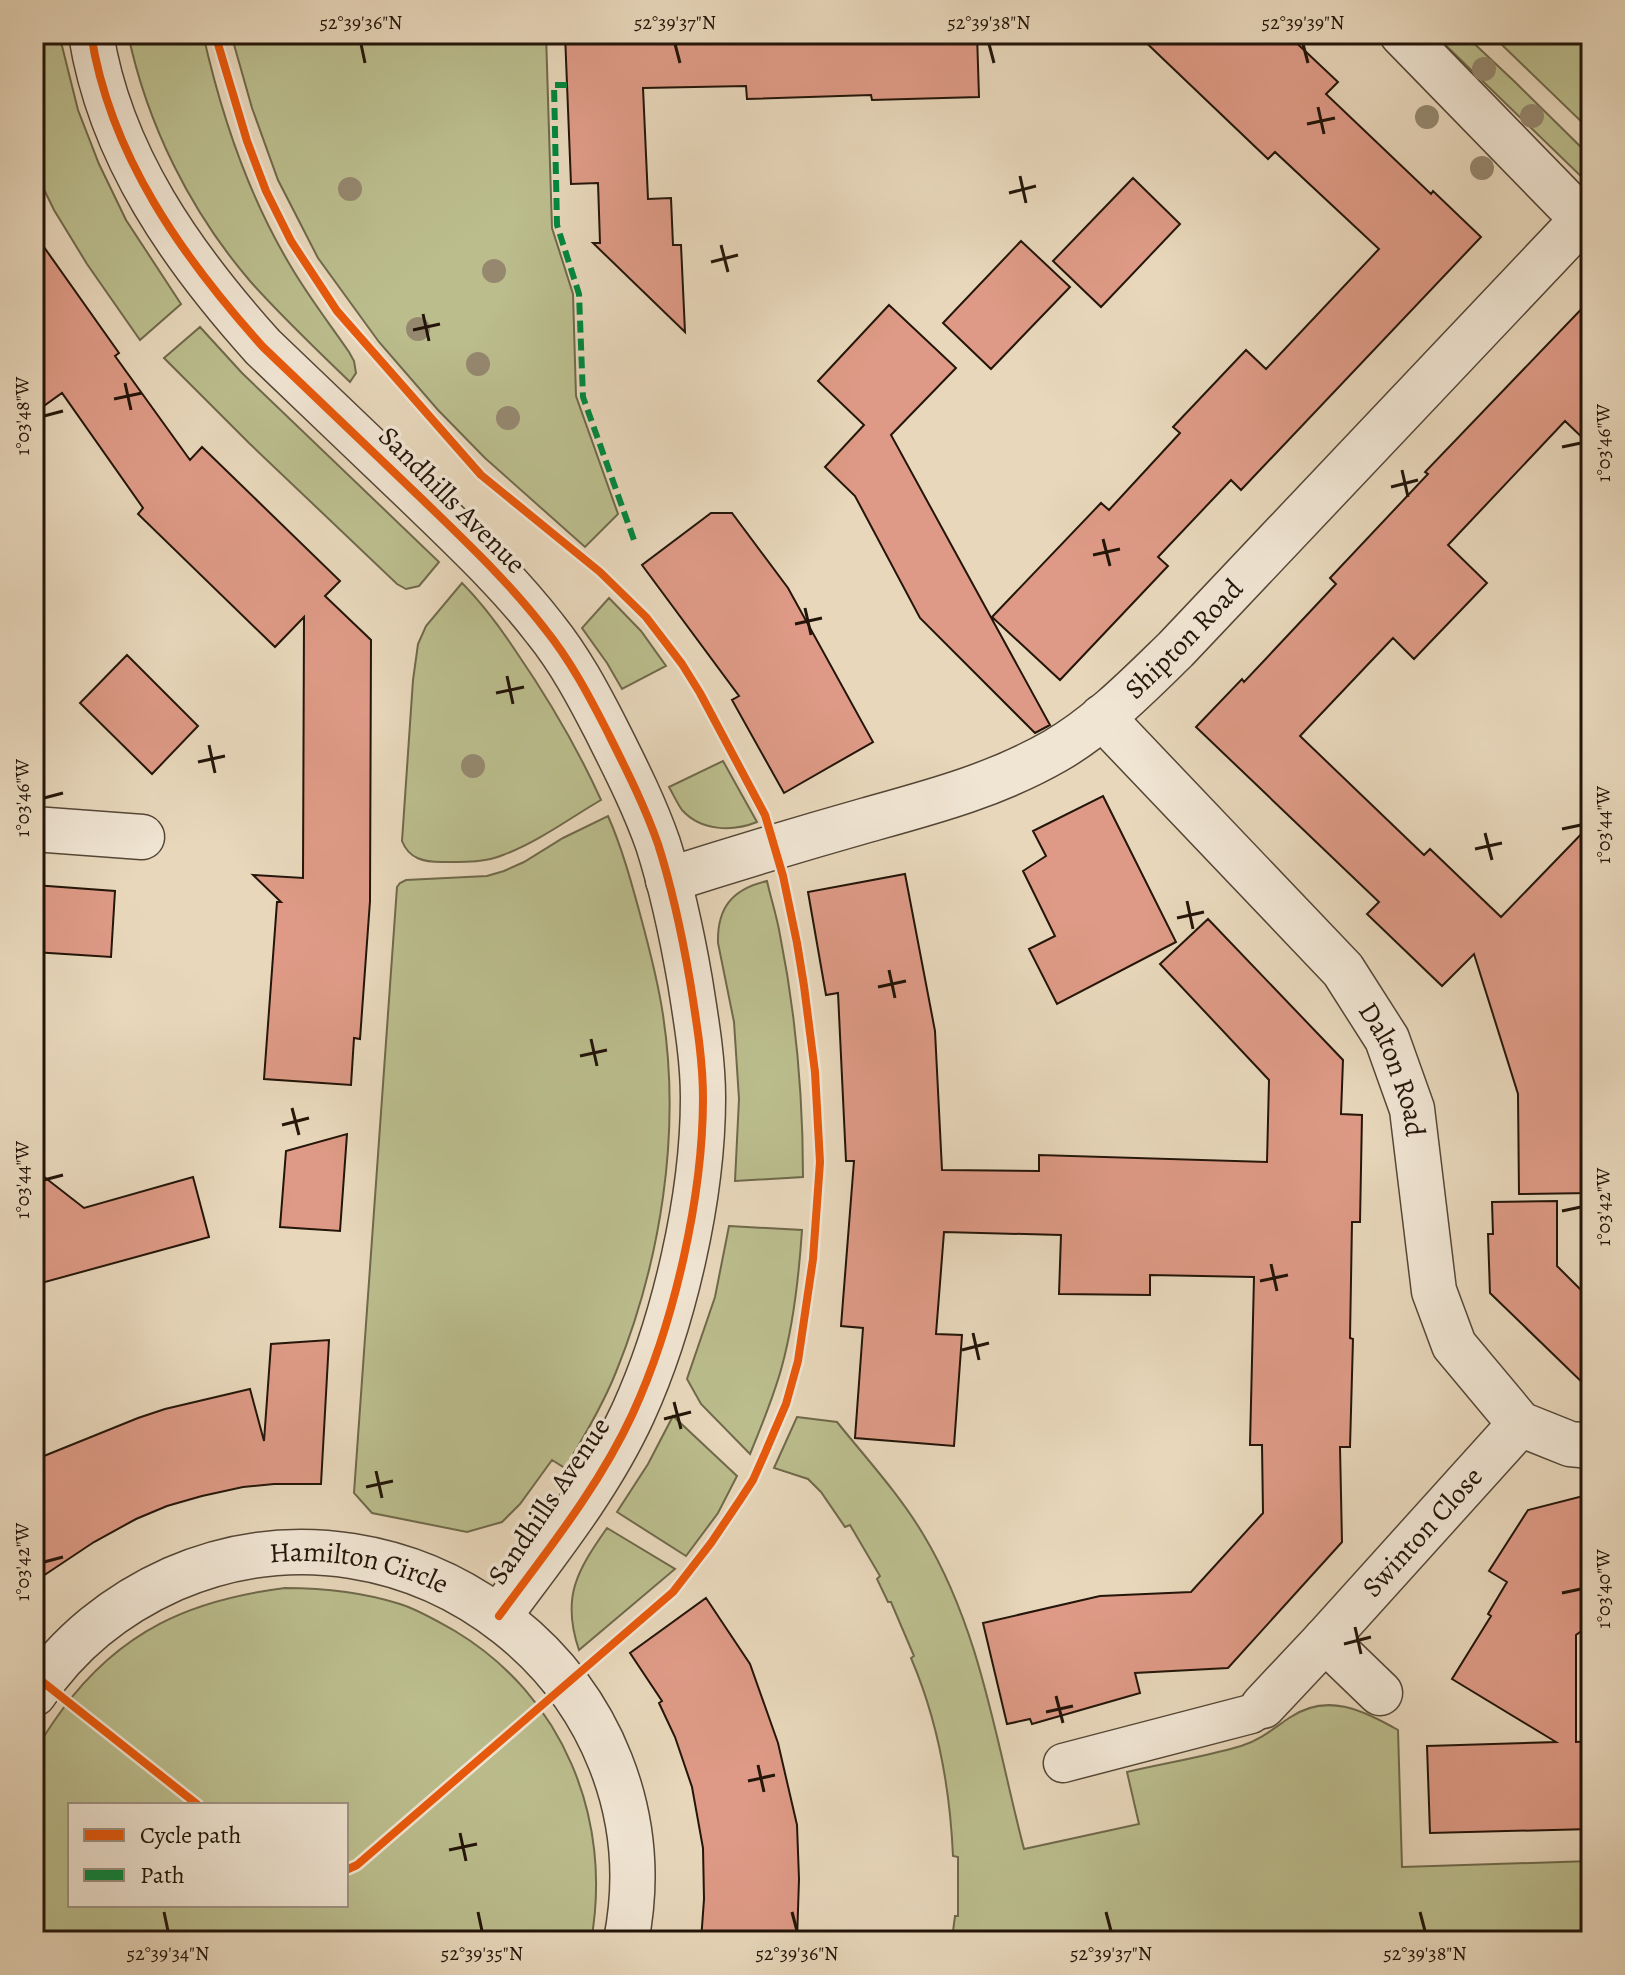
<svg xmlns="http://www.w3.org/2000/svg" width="1625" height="1975" viewBox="0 0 1625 1975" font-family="Alegreya,serif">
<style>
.green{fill:#bbbd8d;stroke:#6f694b;stroke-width:2;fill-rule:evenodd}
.building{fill:#de9a86;stroke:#231509;stroke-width:2}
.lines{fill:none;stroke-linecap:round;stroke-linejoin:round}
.service-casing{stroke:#544636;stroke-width:41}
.minor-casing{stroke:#544636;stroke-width:47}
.tertiary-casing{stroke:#544636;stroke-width:47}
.service{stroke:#f0e5d3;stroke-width:38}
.minor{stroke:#f0e5d3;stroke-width:44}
.tertiary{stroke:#f0e5d3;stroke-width:44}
.quiet{stroke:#00873e;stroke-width:6;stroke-dasharray:12 6;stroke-linecap:butt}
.cycleway-casing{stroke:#f0e5d3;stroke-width:13}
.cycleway{stroke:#e8590c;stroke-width:8}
.tree{fill:#95886f}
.ticks{fill:none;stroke:#231509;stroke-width:3}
.labels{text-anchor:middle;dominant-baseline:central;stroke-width:7;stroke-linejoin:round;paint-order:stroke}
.street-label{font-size:28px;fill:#231509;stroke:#f0e5d3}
.neatline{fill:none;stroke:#231509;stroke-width:3}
.ticks-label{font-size:20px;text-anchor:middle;fill:#231509}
</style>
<rect width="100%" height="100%" fill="#e8d7bb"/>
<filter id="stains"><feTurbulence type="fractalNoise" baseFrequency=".0025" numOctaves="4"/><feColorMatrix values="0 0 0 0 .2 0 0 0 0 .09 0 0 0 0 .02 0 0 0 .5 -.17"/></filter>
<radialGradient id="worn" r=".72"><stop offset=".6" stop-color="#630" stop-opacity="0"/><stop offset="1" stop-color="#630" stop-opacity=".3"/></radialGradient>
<path class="green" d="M34 34H59L78 110 99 164 126 220 181 304 140 340 87 264 54 210 34 169Z
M128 34H203C221 114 248 195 290 265 308 296 329 323 349 352L354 361 356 373 350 382C316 349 281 316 250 281 190 211 147 124 128 34Z
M231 34H546L552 228 573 294 576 396 618 514 585 547 485 458 438 410 379 342 318 258 278 180 252 108Z
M1434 34H1464L1515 82 1591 157V186Z
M1491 34H1591V131L1496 39Z
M200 327 242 373 439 562 419 586 406 589 397 584 249 443 164 358Z
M462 583C482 603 499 626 515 650 548 698 577 747 601 800 570 818 538 842 503 855 484 863 462 862 442 862 424 862 409 859 402 841L413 680 418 644 426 626Z
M609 598 641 631 666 666 622 689 607 663 582 628Z
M723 761 757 822C732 832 701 831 682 810 677 803 673 794 669 787Z
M608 816C622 848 631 881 640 914 649 947 658 981 663 1015 681 1133 661 1261 616 1372 603 1405 584 1437 565 1468L552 1460 520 1504 502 1522 467 1532 372 1513 354 1493 397 887 400 883 406 880 487 876 504 871 524 862 563 838Z
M767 881C771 899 777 917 780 935 796 1015 803 1096 803 1177L735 1181 739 1099 734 1022 718 943C717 908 732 889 767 881Z
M729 1226 802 1230C799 1275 794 1322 782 1366 774 1396 762 1425 750 1454L701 1404 687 1379 715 1297Z
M673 1416 737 1476 718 1513 686 1556 617 1512 648 1464Z
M797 1417 837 1422C866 1458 899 1494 923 1534 981 1630 996 1742 1024 1849L1139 1824 1127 1772C1165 1763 1204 1757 1241 1746 1260 1740 1273 1729 1289 1718 1327 1692 1362 1710 1398 1730L1402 1867 1591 1861V1941H956L952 1939 955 1916H958V1857L953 1856C950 1788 938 1721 911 1658L914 1656 891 1602H888L877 1579 880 1576 850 1525 845 1527 821 1492 808 1479 774 1468Z
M607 1528 675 1569 579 1650C561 1597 577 1571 607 1528Z
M285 1588C324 1588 362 1592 400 1604 419 1610 437 1621 455 1631 563 1696 613 1819 591 1941H34C34 1896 34 1851 34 1806 34 1794 31 1769 34 1757 37 1745 54 1721 62 1710 120 1631 190 1600 285 1588ZM70 1805H346V1905H70Z"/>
<path class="building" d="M565 34H977L979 97 872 100 871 95 747 99 746 86 643 88 648 199 671 198 673 245H681L685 332 593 243H600L598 183 571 184Z
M1137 34H1287L1338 82 1326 94 1431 194 1433 191 1481 237 1241 490 1231 480 1158 557 1168 566 1060 680 992 617 1101 503 1109 510 1180 433 1173 427 1246 350 1266 369 1379 249 1275 152 1268 159Z
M1133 178 1180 224 1101 307 1053 261Z
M34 233 119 353 115 356 190 460 202 447 340 581 325 596 371 640 370 901 360 1039 354 1038 351 1085 264 1079 277 902H281L253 875 303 878 304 617 275 647 138 514 143 508 62 393 34 413Z
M1021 241 1070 287 991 369 943 323Z
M1591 299V446L1565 421 1448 545 1487 583 1414 659 1393 638 1300 736 1424 855 1430 849 1501 917 1591 824V1193L1519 1194 1518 1094 1474 954 1442 986 1367 914 1379 902 1196 727 1242 679 1244 682 1336 584 1330 578 1428 474 1425 472Z
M889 305 956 368 891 435 1050 725 1035 733 920 618 855 496 825 467 864 425 818 381Z
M711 513H732L788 588 873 742 784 793 732 700 739 696 642 565Z
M127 655 198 726 152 774 80 703Z
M1103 796 1176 942 1057 1004 1029 949 1055 936 1023 871 1046 856 1033 831Z
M905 874 935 1031 942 1170 1039 1171V1155L1267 1162 1269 1080 1160 964 1208 919 1343 1060 1341 1114 1362 1115 1360 1222H1352L1350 1338 1353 1339 1350 1447H1340L1342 1542 1228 1668 1135 1673 1140 1693 1032 1724 1030 1719 1007 1724 983 1623 1100 1596 1191 1592 1263 1513 1262 1445H1250L1254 1277 1150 1275V1295L1059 1294 1061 1235 944 1232 936 1334 962 1335 954 1446 855 1438 863 1328 841 1326 854 1161H846L838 993 826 995 808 892Z
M34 885 115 891 111 957 34 952Z
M347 1134 340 1231 280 1227 286 1151Z
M34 1169 84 1208 193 1177 209 1237 34 1285Z
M1557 1201V1266L1591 1300V1391L1490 1293 1488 1234H1493L1492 1202Z
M329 1340 321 1484H274L243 1487 202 1496 167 1506 136 1519 94 1542 34 1582V1460L138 1418 165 1409 250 1389 264 1441 271 1344Z
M1591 1494V1624L1576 1635V1742L1591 1741V1829L1430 1833 1427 1746 1556 1742 1452 1679 1491 1616 1488 1614 1507 1582 1489 1571 1528 1510Z
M706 1598 750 1664 778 1743 797 1825 799 1879 797 1941H701L704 1899 703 1848 692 1787 675 1737 659 1703 662 1701 630 1653Z"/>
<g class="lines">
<g class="service-casing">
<path id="service" d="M1063 1763 1251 1714 1263 1706"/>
</g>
<g class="minor-casing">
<g id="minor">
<path d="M1402 34 1591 228"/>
<path id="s1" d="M1102 717 1343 970 1387 1039 1412 1109 1434 1291 1454 1345 1520 1424 1570 1444 1591 1446"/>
<path d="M34 829 142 837"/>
<path id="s2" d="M668 880C734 859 800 839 867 820 932 802 996 785 1055 751 1100 725 1139 685 1176 649L1582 220"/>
<path d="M1325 1640 1380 1693"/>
<path id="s3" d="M1263 1706 1325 1640 1520 1424"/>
</g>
</g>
<g class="tertiary-casing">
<g id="tertiary">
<path d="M91 34C110 156 183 258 263 347 316 398 370 449 423 500 465 541 509 582 545 629 570 660 588 694 606 729 625 767 644 804 658 844 672 888 682 935 690 981 696 1019 703 1059 703 1098 703 1197 674 1323 633 1413 599 1487 547 1551 499 1616"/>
<path id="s4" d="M34 1694C68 1643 117 1604 173 1579 412 1476 677 1684 626 1941"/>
</g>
</g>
<use href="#service" class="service"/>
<use href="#minor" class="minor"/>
<use href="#tertiary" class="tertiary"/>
<path class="quiet" d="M567 85H554L557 225 579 294 583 397 634 540"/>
<g class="cycleway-casing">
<path id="cycleway" d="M91 34C110 156 183 258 263 347 316 398 370 449 423 500 465 541 509 582 545 629 570 660 588 694 606 729 625 767 644 804 658 844 672 888 682 935 690 981 696 1019 703 1059 703 1098 703 1197 674 1323 633 1413 599 1487 547 1551 499 1616
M215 34 247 141 266 191 291 241 337 311 481 475 600 572 646 617 682 664 700 693 765 815 783 876 797 943 804 986 815 1072 820 1162 813 1259 798 1361 786 1404 765 1453 753 1480 740 1500 711 1543 673 1592 357 1865 346 1870
M34 1675 198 1805"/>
</g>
<use href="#cycleway" class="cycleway"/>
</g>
<g class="tree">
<circle cx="1484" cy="69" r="12"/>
<circle cx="1532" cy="116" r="12"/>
<circle cx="1427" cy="117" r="12"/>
<circle cx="1482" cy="168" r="12"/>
<circle cx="350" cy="189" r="12"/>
<circle cx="494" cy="271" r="12"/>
<circle cx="418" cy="329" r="12"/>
<circle cx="478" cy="364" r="12"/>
<circle cx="508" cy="418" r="12"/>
<circle cx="473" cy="766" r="12"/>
</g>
<path class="ticks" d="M361 44 365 63M675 44 680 63M989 44 994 63M1303 44 1308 63M1318 107 1324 134M1307 124 1335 118M1020 176 1026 203M1009 193 1036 186M721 245 728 272M711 262 738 255M423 314 429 341M413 330 440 324M125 383 131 410M114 399 142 393M44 416 63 411M1562 447 1581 443M1402 470 1408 497M1391 487 1418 480M1103 539 1110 566M1093 555 1120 549M805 608 811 635M795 624 822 618M507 676 513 704M496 693 524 687M209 745 215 773M198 762 225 756M44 798 63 793M1562 829 1581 825M1485 833 1492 860M1475 849 1502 843M1187 901 1193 929M1177 918 1204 912M889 970 895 998M878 987 906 981M591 1039 597 1066M580 1056 607 1050M292 1108 299 1135M282 1125 309 1118M44 1180 63 1175M1562 1211 1581 1207M1271 1264 1277 1291M1260 1281 1288 1275M973 1333 979 1360M962 1350 989 1343M674 1402 681 1429M664 1419 691 1412M376 1471 382 1498M366 1487 393 1481M44 1562 63 1557M1562 1593 1581 1589M1355 1627 1361 1654M1344 1644 1371 1637M1056 1696 1063 1723M1046 1712 1073 1706M758 1765 764 1792M748 1781 775 1775M460 1833 466 1861M449 1850 477 1844M164 1912 168 1931M478 1912 482 1931M792 1912 797 1931M1106 1912 1111 1931M1420 1912 1425 1931"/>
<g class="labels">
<g class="street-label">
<text transform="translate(452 500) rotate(45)">Sandhills Avenue</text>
<text stroke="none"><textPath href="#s2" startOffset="580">Shipton Road</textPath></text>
<text stroke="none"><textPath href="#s1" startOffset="462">Dalton Road</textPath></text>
<text transform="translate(549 1501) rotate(-56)">Sandhills Avenue</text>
<text stroke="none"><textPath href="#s3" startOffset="236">Swinton Close</textPath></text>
<text stroke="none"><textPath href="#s4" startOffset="374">Hamilton Circle</textPath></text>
</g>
</g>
<rect width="1625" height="1975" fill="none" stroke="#e8d7bb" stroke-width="88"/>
<rect x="68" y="1803" width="280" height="104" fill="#f0e5d3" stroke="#9e9282" stroke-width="2"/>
<rect x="84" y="1829" width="40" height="12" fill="#e8590c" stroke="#9e9282" stroke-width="2"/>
<text x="140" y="1843" font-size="24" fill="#231509">Cycle path</text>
<rect x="84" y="1869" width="40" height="12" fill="#00873e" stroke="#9e9282" stroke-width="2"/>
<text x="140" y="1883" font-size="24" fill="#231509">Path</text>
<rect x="44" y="44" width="1537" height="1887" class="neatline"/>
<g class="ticks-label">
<text x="361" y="29">52°39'36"N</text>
<text x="675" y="29">52°39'37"N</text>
<text x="989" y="29">52°39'38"N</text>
<text x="1303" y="29">52°39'39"N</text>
<text transform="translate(22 416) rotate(-90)" y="7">1°03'48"W</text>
<text transform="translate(1603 443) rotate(-90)" y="7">1°03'46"W</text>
<text transform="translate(22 798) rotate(-90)" y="7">1°03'46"W</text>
<text transform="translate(1603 825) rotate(-90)" y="7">1°03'44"W</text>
<text transform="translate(22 1180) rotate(-90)" y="7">1°03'44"W</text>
<text transform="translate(1603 1207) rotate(-90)" y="7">1°03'42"W</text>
<text transform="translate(22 1562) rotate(-90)" y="7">1°03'42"W</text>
<text transform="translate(1603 1589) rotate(-90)" y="7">1°03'40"W</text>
<text x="168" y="1960">52°39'34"N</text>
<text x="482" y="1960">52°39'35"N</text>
<text x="797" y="1960">52°39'36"N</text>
<text x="1111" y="1960">52°39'37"N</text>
<text x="1425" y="1960">52°39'38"N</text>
</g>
<rect width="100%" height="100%" filter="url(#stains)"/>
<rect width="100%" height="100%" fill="url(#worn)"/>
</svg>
